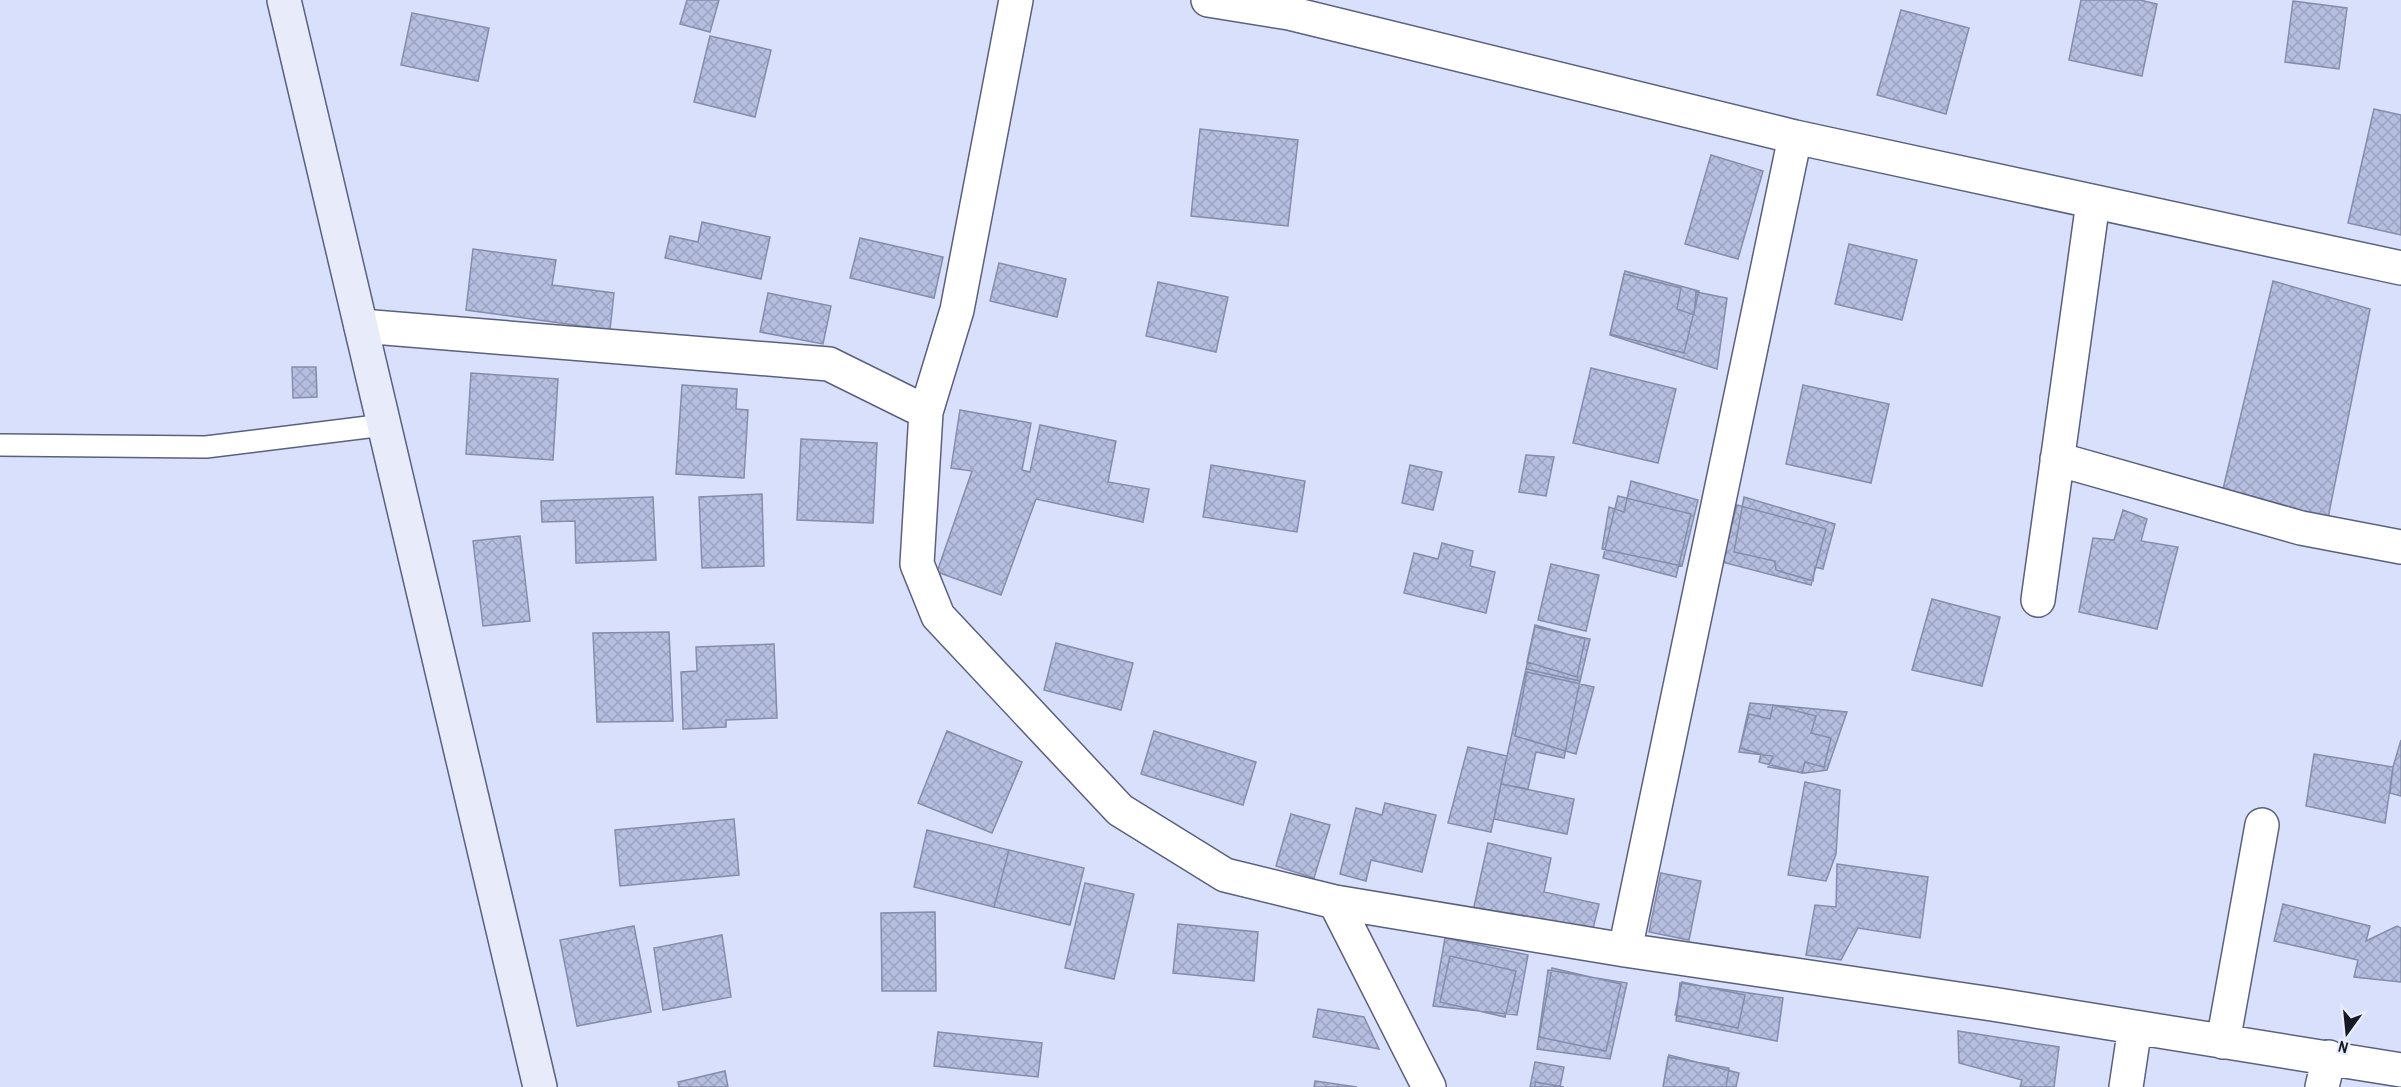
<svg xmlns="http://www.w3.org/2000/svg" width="2401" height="1087" viewBox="0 0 2401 1087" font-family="'Archivo Narrow',sans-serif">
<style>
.building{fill:url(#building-cross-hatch);stroke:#858dac;stroke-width:1.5}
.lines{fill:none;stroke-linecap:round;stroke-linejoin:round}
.lane-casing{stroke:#59617e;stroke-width:24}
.street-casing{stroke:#59617e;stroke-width:36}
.secondary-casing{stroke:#59617e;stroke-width:36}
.lane{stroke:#fff;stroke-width:21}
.street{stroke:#fff;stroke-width:33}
.secondary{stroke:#e7ebfa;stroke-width:33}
</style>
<defs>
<pattern id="building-cross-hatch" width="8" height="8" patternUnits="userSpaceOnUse" patternTransform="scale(1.5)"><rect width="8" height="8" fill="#b5bedf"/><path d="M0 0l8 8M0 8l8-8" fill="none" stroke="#9ba3bf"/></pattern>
</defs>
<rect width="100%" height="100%" fill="#d9e0fc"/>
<path class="building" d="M687 0H719L710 32 680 24Z
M2081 0H2140L2157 4 2142 76 2069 60Z
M2293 1 2347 8 2339 69 2285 62Z
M1901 10 1969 28 1946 114 1877 95Z
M412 13 489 28 478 81 401 65Z
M710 36 771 50 755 117 694 102Z
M2374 109 2401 115V235L2348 223Z
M1200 129 1298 140 1288 226 1191 216Z
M1711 155 1763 171 1738 259 1685 244Z
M702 222 770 237 761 279 665 258 670 236 698 242Z
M860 238 943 257 934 298 850 278Z
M1849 244 1917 260 1902 320 1835 304Z
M473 249 556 260 552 285 614 293 610 330 466 310Z
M999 263 1066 279 1057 317 990 301Z
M1625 271 1699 291 1684 353 1610 334Z
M1624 274 1681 288 1677 309 1694 315 1696 292 1727 298 1717 369 1610 335Z
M2273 281 2370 309 2328 518 2223 489Z
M1158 282 1228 297 1216 352 1146 336Z
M768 293 831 306 823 344 760 332Z
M292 367H316L317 397 293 398Z
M1591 368 1676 389 1658 463 1573 443Z
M471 373 558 379 553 460 466 454Z
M682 385 737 389 736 409 748 410 744 478 676 474Z
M1803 385 1889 404 1871 483 1786 464Z
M960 410 1031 423 1022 470 1030 472 1040 425 1116 441 1108 482 1149 489 1143 522 1036 499 1001 595 937 572 972 471 951 468Z
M801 439 877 443 873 523 797 520Z
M1526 455 1554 457 1546 496 1519 492Z
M1211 465 1305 481 1297 532 1203 517Z
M1410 465 1442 472 1433 510 1402 503Z
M1631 481 1698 500 1682 566 1602 549 1609 507 1624 512Z
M762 494 764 566 702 568 699 497Z
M1618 496 1691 514 1676 577 1603 558Z
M653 497 656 560 576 563 575 521 542 522 541 501Z
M1744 497 1835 524 1823 569 1815 567 1813 581 1776 570 1775 561 1734 552Z
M1737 505 1826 529 1811 585 1722 562Z
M2123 510 2147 519 2141 541 2178 547 2157 629 2079 612 2093 538 2114 540Z
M520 536 530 621 483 626 473 541Z
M1442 543 1473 551 1470 566 1495 572 1486 613 1404 593 1414 553 1438 559Z
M1551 564 1599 575 1586 631 1538 620Z
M1932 599 2000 617 1982 686 1912 670Z
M1535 625 1585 639 1577 677 1527 662Z
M1535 627 1590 639 1580 681 1526 669Z
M669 632 673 721 597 722 593 633Z
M1056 643 1133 663 1121 710 1044 690Z
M774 644 777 718 726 720V727L683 729 681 672 697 671 696 647Z
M1526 669 1580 681 1564 758 1536 752 1528 789 1501 784Z
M1527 672 1594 687 1576 754 1515 736Z
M1750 703 1847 712 1827 770 1805 773 1768 767 1773 756 1739 752Z
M1773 705 1816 716 1811 733 1831 738 1824 767 1805 762 1802 773 1759 762 1761 754 1740 748 1749 714 1770 719Z
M947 731 1022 762 992 833 918 803Z
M1154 731 1256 762 1243 805 1141 774Z
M2401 740V796L2390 793 2393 767Z
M1468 747 1507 756 1491 832 1448 823Z
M2314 754 2393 767 2385 823 2306 806Z
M1805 782 1840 790 1836 854 1826 881 1788 875Z
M1501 784 1574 799 1567 834 1494 819Z
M1385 803 1436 815 1422 872 1371 860 1366 881 1340 874 1356 808 1382 815Z
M1291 814 1330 825 1314 878 1276 866Z
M734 819 739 875 620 886 615 830Z
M927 830 1009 850 994 907 914 887Z
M1488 843 1551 858 1544 892 1599 904 1591 937 1473 911Z
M1009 850 1084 868 1070 925 994 907Z
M1837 864 1928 877 1920 938 1858 928 1841 960 1806 955 1815 905 1836 907Z
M1661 873 1701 881 1689 940 1649 932Z
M1085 883 1134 894 1114 979 1065 968Z
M2283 904 2370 926 2366 941 2397 926 2401 928V982L2354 977 2358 960 2274 941Z
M935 912 936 991H882L881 913Z
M1178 924 1258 932 1254 981 1173 973Z
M634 926 651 1012 577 1026 560 940Z
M722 935 731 997 663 1010 654 948Z
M1445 938 1528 955 1517 1015 1433 1006Z
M1450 956 1516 971 1505 1017 1440 1002Z
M1552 968 1621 984 1606 1051 1539 1037Z
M1548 970 1627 983 1610 1059 1537 1049Z
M1682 982 1745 995 1738 1028 1675 1015Z
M1680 983 1783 998 1777 1041 1676 1021Z
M1318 1009 1364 1017 1379 1049 1313 1037Z
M1958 1031 2059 1047 2054 1087H2020L2022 1080 1959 1063Z
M938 1032 1042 1043 1038 1077 934 1066Z
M1669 1055 1739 1073 1736 1087H1663Z
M1668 1057 1729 1068 1726 1087H1663Z
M1535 1062 1564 1067 1560 1087H1530Z
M725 1071 728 1087H679L678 1082Z
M1315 1081 1357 1087H1314Z
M1535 1082 1564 1087H1535Z"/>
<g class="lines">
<g class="lane-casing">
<path id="lane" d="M0 445 206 447 384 425"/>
</g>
<g class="street-casing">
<path id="street" d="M1016 0 957 310 926 412 917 564 938 616 1120 810 1225 875 1335 902 1625 950 1992 1004 2401 1070
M1208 0 1289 13 1795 137 2401 268
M361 326 829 364 926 412
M2057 459 2301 528 2401 547
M2038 600 2093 202
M1335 902 1429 1087
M1625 950 1795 137
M2223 1042 2262 825
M2126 1087 2135 1027
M2322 1087 2329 1057"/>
</g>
<g class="secondary-casing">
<path id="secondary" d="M284 0 540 1087"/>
</g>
<use href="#lane" class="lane"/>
<use href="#street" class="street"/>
<use href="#secondary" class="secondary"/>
</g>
<g transform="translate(2347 1033) rotate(195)" stroke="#eaeefc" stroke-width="4.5" paint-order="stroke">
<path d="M0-4.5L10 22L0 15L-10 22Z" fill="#171a26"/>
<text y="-9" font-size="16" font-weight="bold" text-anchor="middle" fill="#171a26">N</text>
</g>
</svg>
